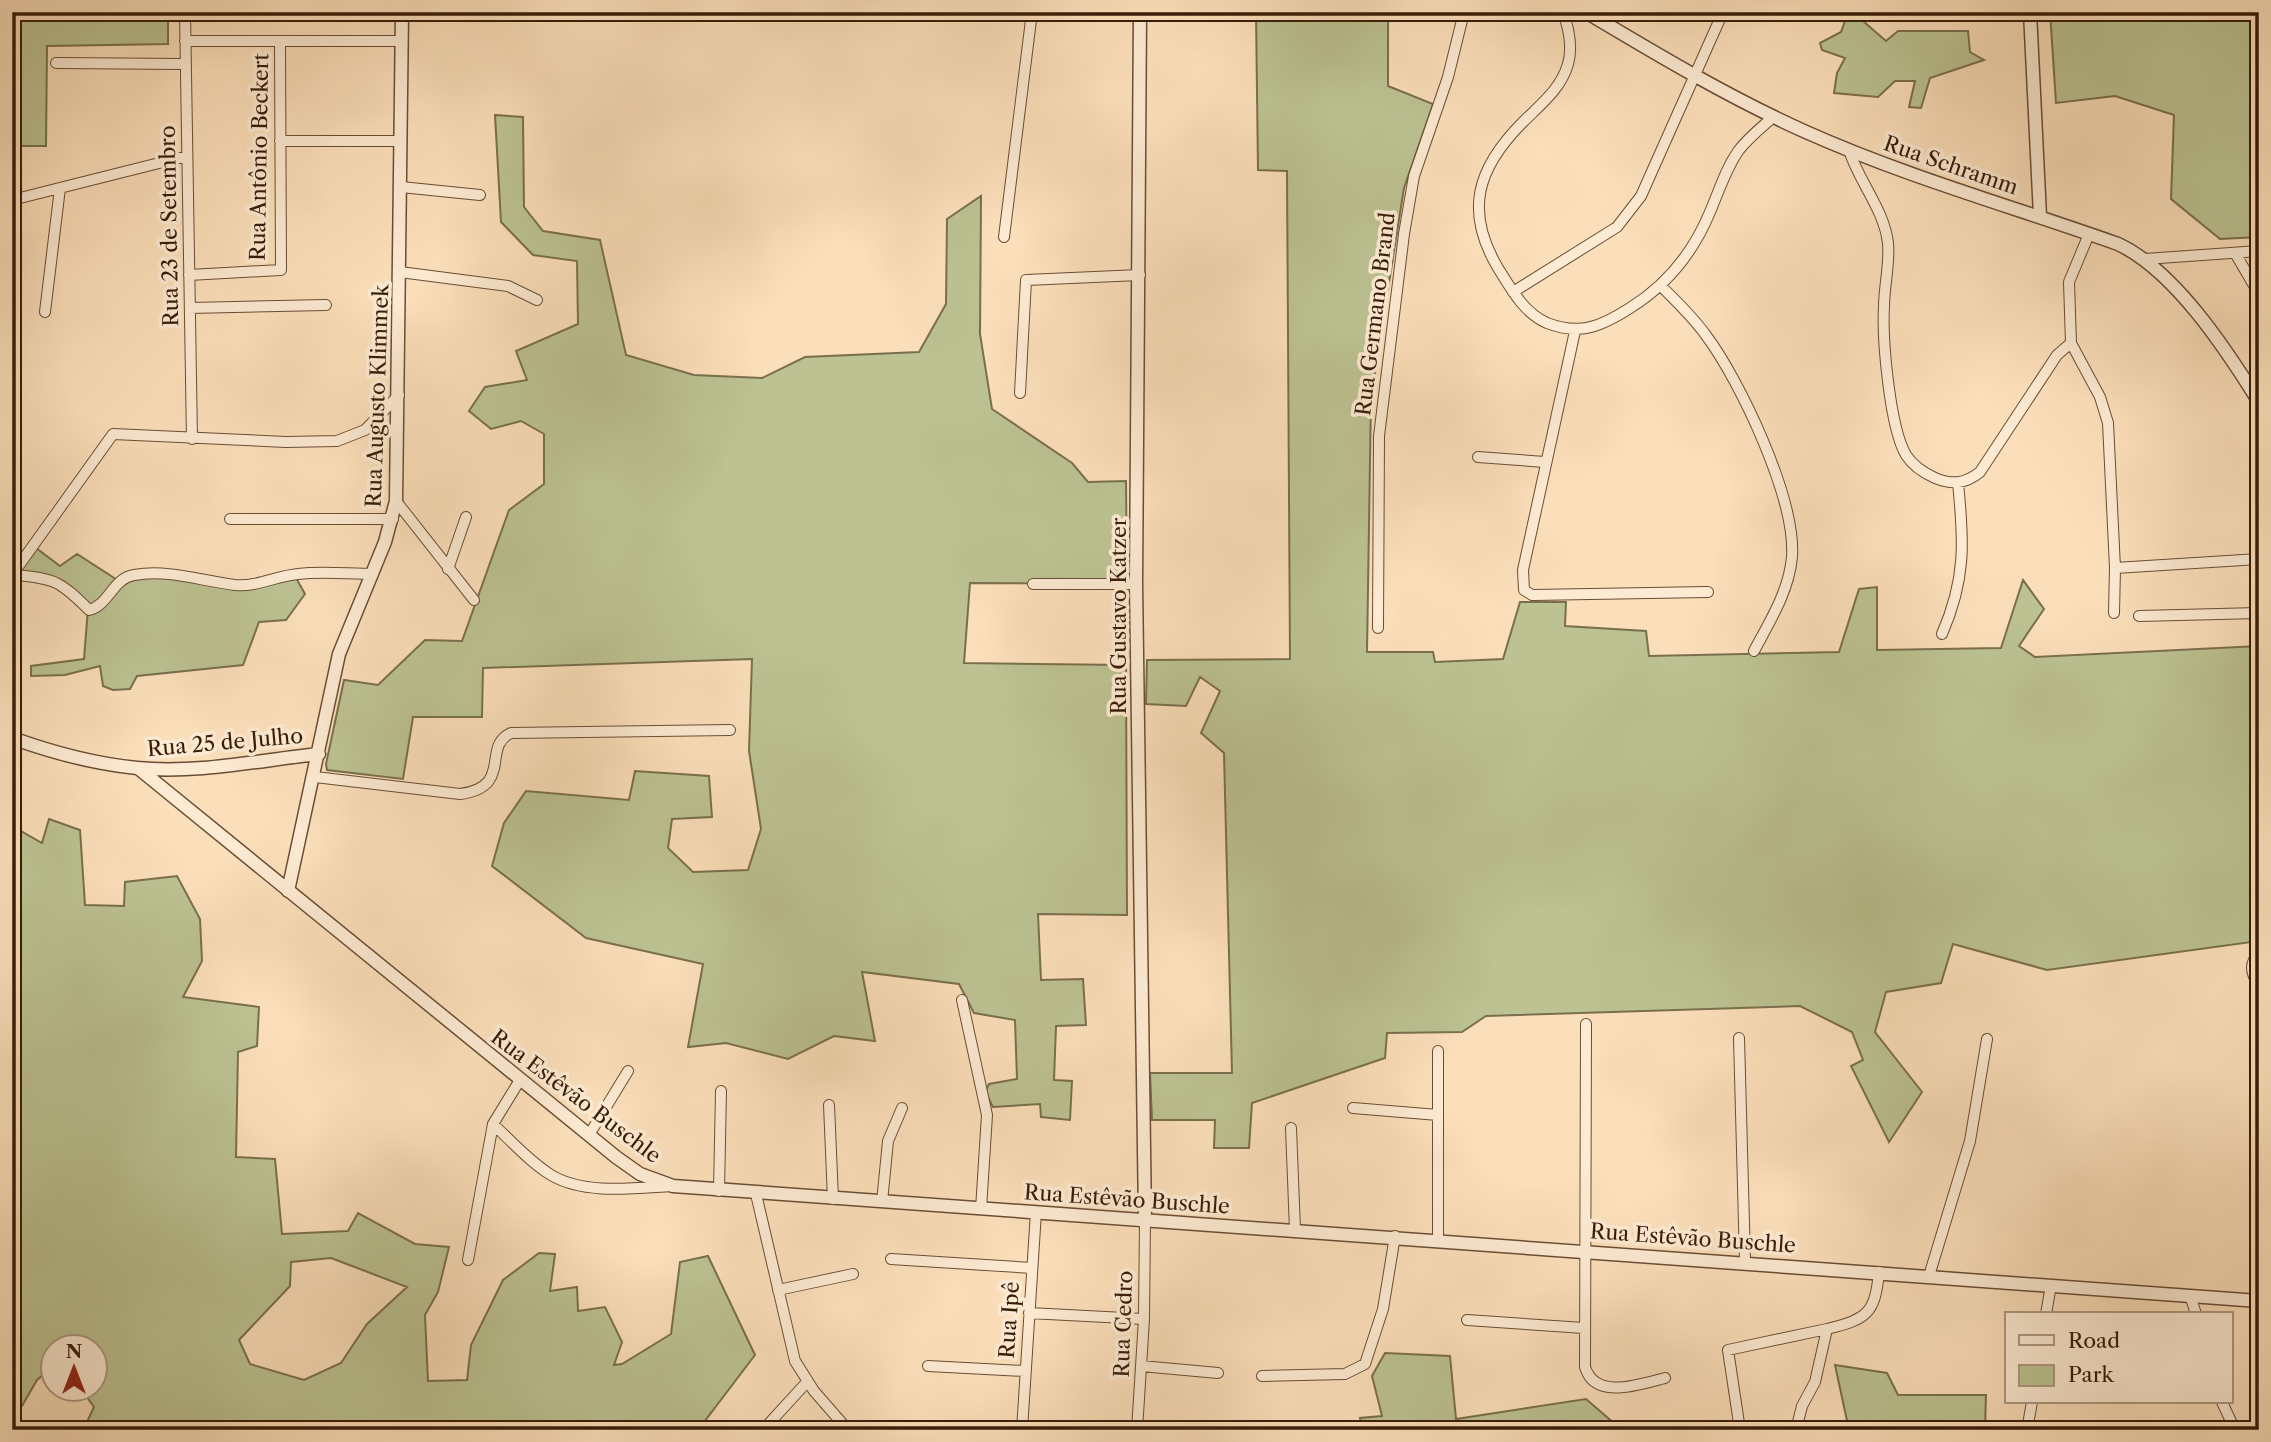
<svg xmlns="http://www.w3.org/2000/svg" width="2271" height="1442" viewBox="0 0 2271 1442" font-family="'Libre Caslon Text',serif">
<style>
.green{fill:#bcc292;stroke:#7a6f4d;stroke-width:2;fill-rule:evenodd}
.lines{fill:none;stroke-linecap:round;stroke-linejoin:round}
.minor-casing{stroke:#6a4d34;stroke-width:12}
.tertiary-casing{stroke:#6a4d34;stroke-width:15}
.minor{stroke:#fcead2;stroke-width:10}
.tertiary{stroke:#fcead2;stroke-width:12}
.labels{text-anchor:middle;dominant-baseline:central;stroke-width:7;stroke-linejoin:round;paint-order:stroke}
.street-label{font-size:21px;fill:#391c08;stroke:#fcead2}
</style>
<rect width="100%" height="100%" fill="#fbdfba"/>
<filter id="stains"><feTurbulence type="fractalNoise" baseFrequency=".00286" numOctaves="4"/><feColorMatrix values="0 0 0 0 .2 0 0 0 0 .09 0 0 0 0 .02 0 0 0 .5 -.17"/></filter>
<radialGradient id="worn" r=".72"><stop offset=".6" stop-color="#630" stop-opacity="0"/><stop offset="1" stop-color="#630" stop-opacity=".3"/></radialGradient>
<path class="green" d="M12 12H168V44L47 46 46 146H17Z
M1256 12H1388V86L1433 104 1404 188 1371 397 1367 652H1433L1435 662 1503 659 1520 602H1566L1565 626 1646 631 1649 656 1839 652 1859 589 1877 587V650L2001 648 2023 580 2044 609 2019 646 2035 657 2259 646V941L2047 970 1953 944 1941 983 1886 992 1875 1032 1922 1092 1889 1142 1851 1066 1863 1060 1852 1032 1800 1006 1486 1016 1462 1032 1387 1033 1385 1058 1252 1103 1249 1148H1214L1215 1120H1152L1150 1073H1232L1224 753 1201 733 1220 691 1200 677 1186 706 1146 704 1147 660 1290 659 1287 171 1258 170Z
M2050 12H2259V237L2220 239 2171 199 2174 115 2115 96 2056 103Z
M1845 21H1863L1886 41 1898 31H1968L1970 52 1984 60 1930 78 1921 108 1909 107 1915 81H1895L1878 97 1834 93 1837 73 1845 58 1822 50 1820 43 1841 32Z
M495 115 523 117 524 207 543 231 600 240 626 355 694 375 762 378 805 357 919 352 946 304 947 219 981 196 980 334 992 409 1072 463 1088 482 1126 481 1127 584 970 583 964 663 1126 665 1127 915 1038 914 1041 980 1083 979 1086 1025 1056 1026 1054 1080 1072 1081 1070 1120 1041 1117 1040 1104 993 1107 985 1092 989 1084 1017 1079 1015 1020 974 1013 959 984 862 972 875 1041 834 1036 788 1059 726 1043 688 1047 703 964 586 938 492 866 504 823 526 791 629 800 635 771 709 776 712 817 672 819 668 848 693 872 748 870 761 829 749 751 752 659 483 668 482 717H413L403 779 327 770 326 764 344 680 378 685 425 640 462 641 509 510 544 484V434L521 421 491 429 469 411 485 387 527 380 516 351 578 324 577 261 533 255 501 222Z
M36 548 60 566 77 554 122 583 152 576 234 587 295 576 305 594 286 620 259 622 243 665 137 676 130 689 113 690 103 686 100 666 65 675 31 676V666L84 659 88 608C64 580 56 575 19 573Z
M49 819 80 830 85 905 124 906 125 882 177 876 200 919 202 961 183 997 259 1007 257 1046 238 1052 236 1157 275 1159 282 1234 348 1231 358 1213 415 1244 449 1247 438 1292 425 1315 428 1381 467 1380 471 1345 503 1280 539 1253 555 1254 550 1291 577 1287 578 1311 605 1307 622 1342 614 1365 622 1364 671 1334 680 1262 708 1256 755 1355 698 1430H73L87 1422 94 1407 82 1390H94V1348H52V1368L37 1380 22 1406 12 1407V826L42 843ZM331 1258 407 1287 367 1324 341 1363 304 1380 250 1364 239 1340 290 1286 291 1262Z
M1385 1353 1450 1356 1456 1419 1586 1399 1622 1430H1362L1360 1418 1382 1416 1372 1376Z
M1835 1365 1887 1373 1898 1395H1986L1985 1430H1849Z"/>
<g class="lines">
<g class="minor-casing">
<path id="minor" d="M185 12 192 439
M1563 12C1569 29 1573 47 1568 64 1561 89 1540 105 1523 122 1477 168 1464 211 1498 268 1511 289 1524 313 1547 323 1580 336 1602 326 1630 308 1667 285 1693 253 1710 212 1719 191 1726 168 1739 150 1749 137 1762 127 1773 117
M185 41H402
M56 63 185 64
M280 141H401
M1849 150C1859 182 1884 209 1888 243 1890 264 1884 286 1884 307 1882 340 1890 428 1906 455 1913 466 1924 473 1935 478 1952 485 1965 484 1980 472L2057 355 2071 343 2069 282 2089 234
M401 187 480 195
M12 200 187 156
M1004 237 1032 12
M2235 253 2259 294
M2145 259 2259 251
M400 272 508 286 537 300
M189 275 281 270 280 41
M1661 286C1676 301 1692 316 1705 334 1740 380 1796 499 1792 557 1789 591 1770 621 1754 651
M1513 292 1617 227 1641 196 1723 12
M190 308 326 305
M45 312 60 188
M1575 331 1523 570 1524 590 1532 595 1708 592
M2071 343 2100 397 2108 423 2115 568 2259 559
M1020 393 1026 280 1140 275
M1478 457 1545 462
M396 501 474 600
M230 519H393
M448 569 466 517
M12 575 113 434 286 442 337 441 365 430 399 395
M15 575C55 578 61 582 89 610 109 605 113 578 134 575 169 569 201 581 235 585 257 587 276 576 298 574 323 571 348 574 373 574
M1033 584H1136
M2114 613 2115 568
M2139 616 2259 613
M1378 628 1379 436 1404 234 1414 176 1448 77 1464 12
M1942 634C1966 579 1964 542 1958 483
M315 777 460 794C514 787 481 746 511 733L730 730
M2259 954C2248 964 2251 974 2259 985
M962 1000 987 1115 981 1209
M1586 1024 1585 1367C1595 1401 1641 1384 1665 1378
M1739 1038 1745 1261
M1438 1051V1240
M520 1080 493 1124C511 1141 530 1162 551 1175 584 1195 635 1188 671 1186
M829 1105 833 1199
M1353 1108 1438 1115
M1291 1128 1295 1230
M589 1135 628 1071
M719 1191 721 1091
M756 1194 795 1361 814 1391 848 1430
M882 1202 888 1141 902 1108
M891 1259 1032 1268
M468 1260 493 1124
M1929 1276 1970 1141 1987 1039
M778 1290 853 1274
M2190 1295 2196 1314
M1029 1313 1144 1319
M2046 1314 2051 1285
M1467 1320 1584 1328
M928 1366 1025 1371
M1141 1366 1218 1373
M1262 1376 1345 1374 1365 1364 1383 1309 1395 1236
M2222 1402 2235 1430
M763 1430 807 1382
M1022 1430 1036 1212
M1137 1430 1144 1319 1145 1219
M1740 1430 1728 1350 1827 1329
M1796 1430 1802 1406 1815 1382 1827 1329C1867 1319 1875 1314 1879 1272
M2027 1430 2032 1402
M2128 1430 2130 1429"/>
</g>
<g class="tertiary-casing">
<path id="tertiary" d="M1140 12 1136 584 1145 1219
M1586 12C1658 55 1730 98 1806 132 1907 177 2014 207 2118 244 2174 270 2226 349 2259 402
M2030 12 2040 216
M12 738C51 752 96 764 137 768 197 774 260 760 319 754
M138 768 616 1157 640 1174 673 1186 2259 1301
M288 891 339 654 385 542 396 501 402 12"/>
</g>
<use href="#minor" class="minor"/>
<use href="#tertiary" class="tertiary"/>
</g>
<g class="labels">
<g class="street-label">
<text transform="translate(259 157) rotate(-89)">Rua Antônio Beckert</text>
<text transform="translate(1951 165) rotate(19)">Rua Schramm</text>
<text transform="translate(169 226) rotate(-91)">Rua 23 de Setembro</text>
<text transform="translate(1375 314) rotate(-83)">Rua Germano Brand</text>
<text transform="translate(377 396) rotate(-88)">Rua Augusto Klimmek</text>
<text transform="translate(1118 616) rotate(-90)">Rua Gustavo Katzer</text>
<text transform="translate(225 742) rotate(-5)">Rua 25 de Julho</text>
<text transform="translate(576 1096) rotate(37)">Rua Estêvão Buschle</text>
<text transform="translate(1127 1199) rotate(4)">Rua Estêvão Buschle</text>
<text transform="translate(1693 1238) rotate(4)">Rua Estêvão Buschle</text>
<text transform="translate(1009 1320) rotate(-86)">Rua Ipê</text>
<text transform="translate(1123 1324) rotate(-88)">Rua Cedro</text>
</g>
</g>
<rect width="2271" height="1442" fill="none" stroke="#fbdfba" stroke-width="42"/>
<rect x="14" y="14" width="2243" height="1414" fill="none" stroke="#391c08" stroke-width="3.5"/>
<rect x="21" y="21" width="2229" height="1400" fill="none" stroke="#391c08" stroke-width="2"/>
<rect x="2005" y="1312" width="228" height="91" fill="#fcead2" stroke="#ae9881" stroke-width="2"/>
<rect x="2019" y="1335" width="35" height="10" fill="#fcead2" stroke="#ae9881" stroke-width="2"/>
<text x="2068" y="1348" font-size="21" fill="#391c08">Road</text>
<rect x="2019" y="1365" width="35" height="21" fill="#bcc292" stroke="#ae9881" stroke-width="2"/>
<text x="2068" y="1382" font-size="21" fill="#391c08">Park</text>
<g transform="translate(74 1368)"><circle r="33" fill="#fcead2" stroke="#ae9881" stroke-width="2"/>
<path d="M0-5L12 26L0 18L-12 26Z" fill="#8f2418"/>
<text y="-10" font-size="19" font-weight="bold" text-anchor="middle" fill="#391c08">N</text>
</g>
<rect width="100%" height="100%" filter="url(#stains)"/>
<rect width="100%" height="100%" fill="url(#worn)"/>
</svg>
